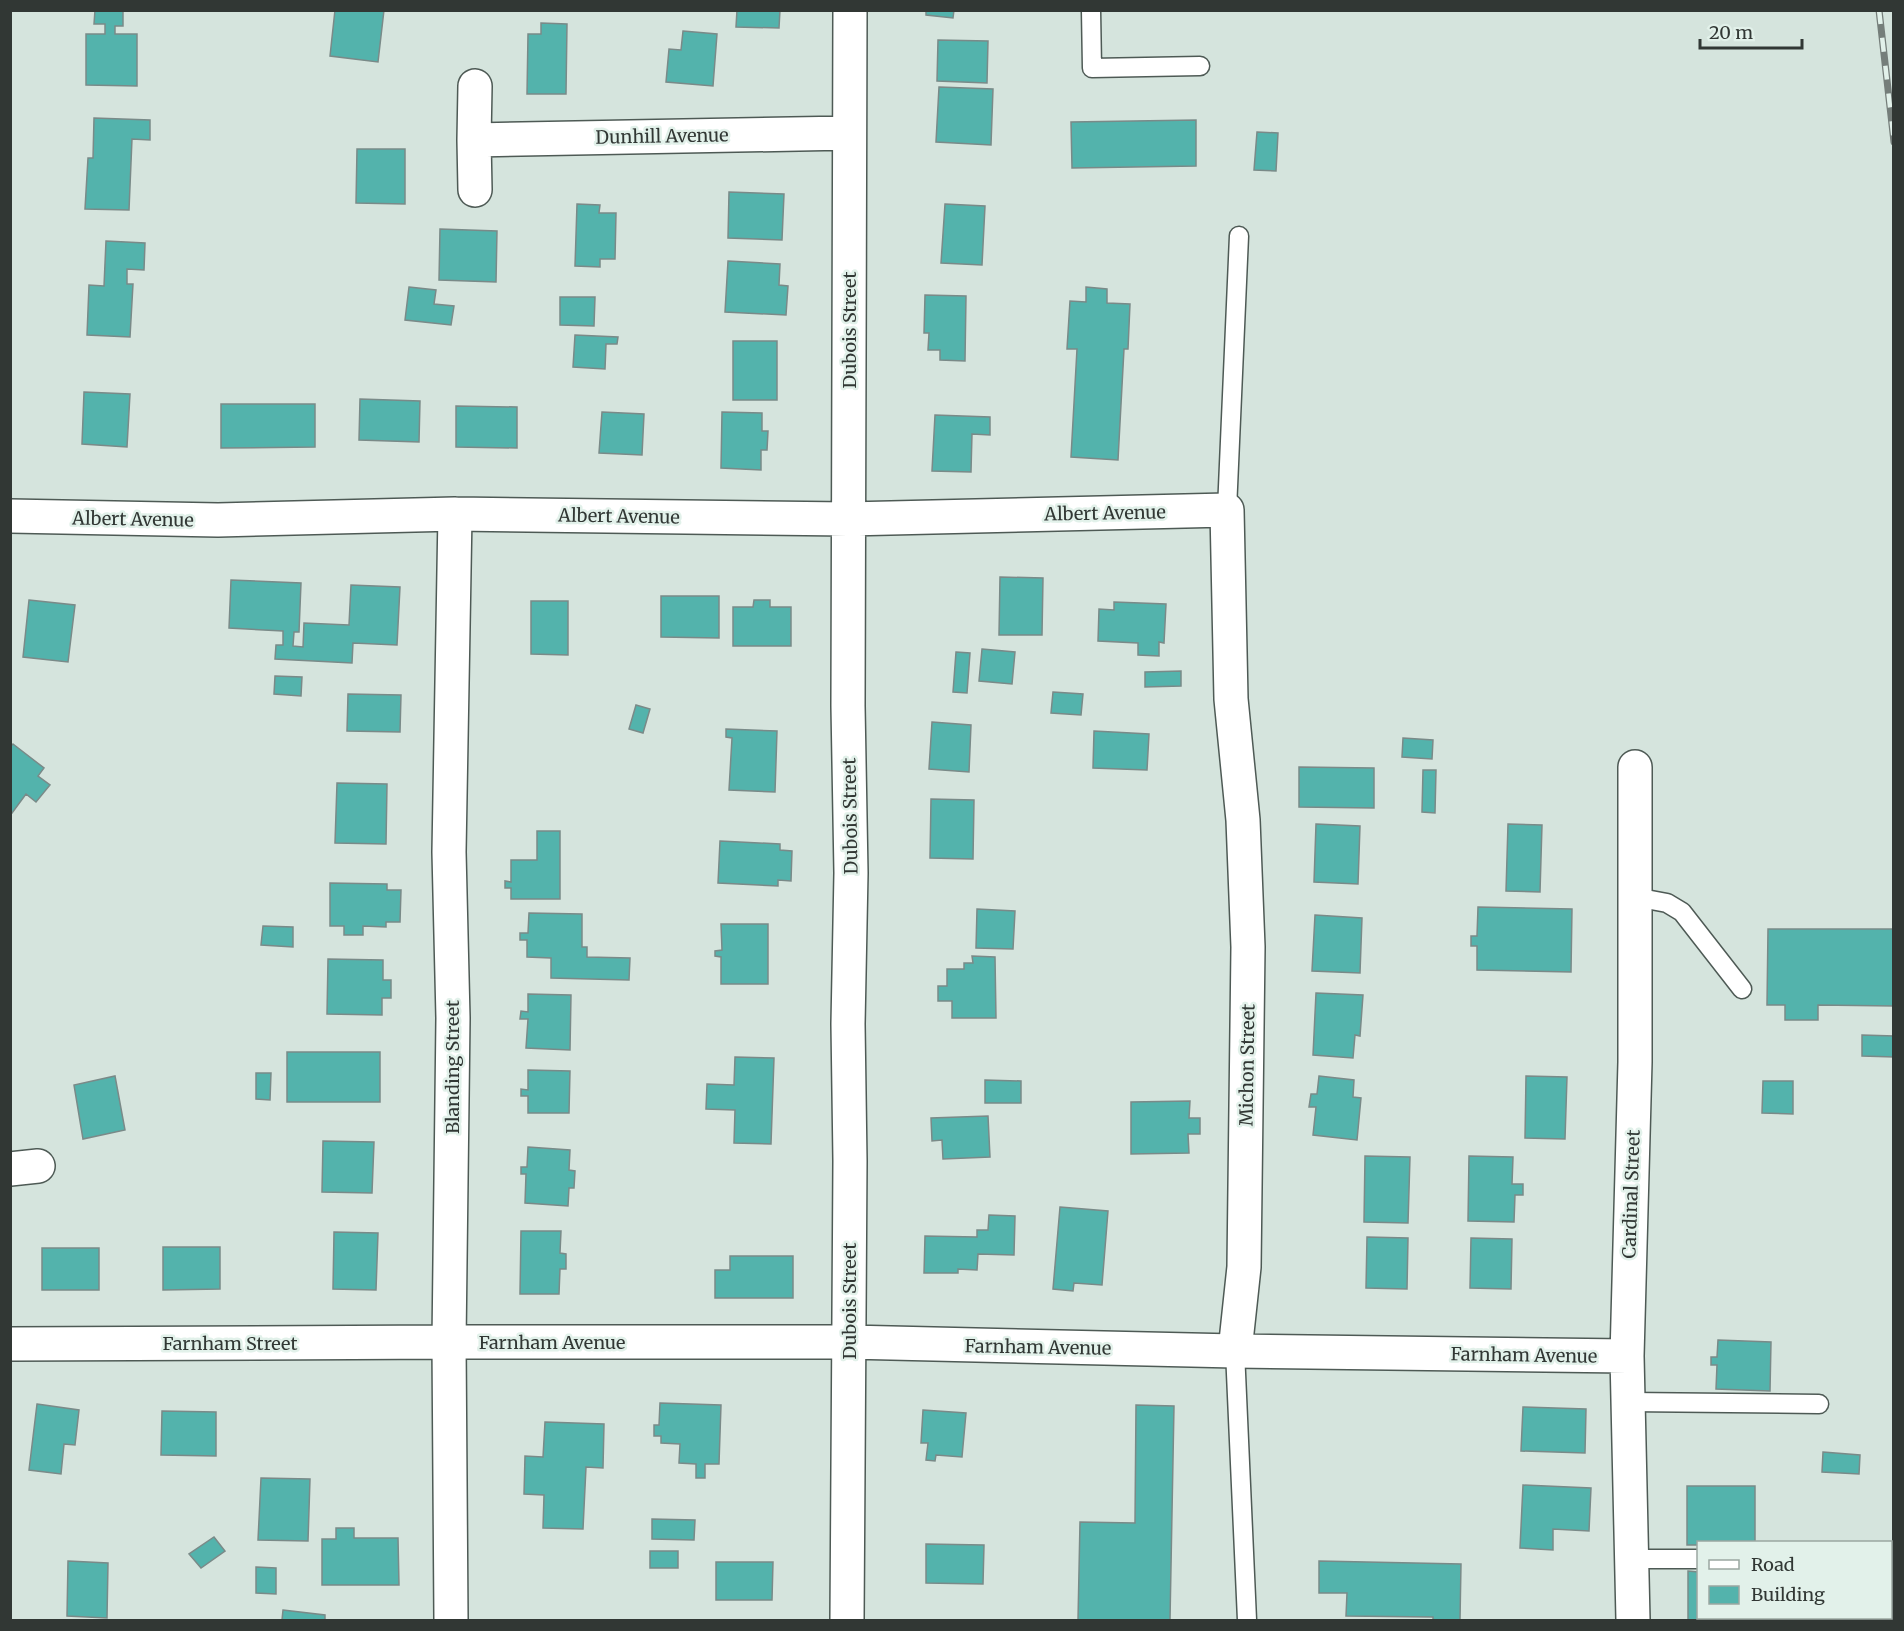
<svg xmlns="http://www.w3.org/2000/svg" width="1904" height="1631" viewBox="0 0 1904 1631" font-family="Merriweather,serif">
<style>
.building{fill:#53b3ac;stroke:#7a8a88;stroke-width:1.5}
.lines{fill:none;stroke-linecap:round;stroke-linejoin:round}
.service-casing{stroke:#4e5a55;stroke-width:21}
.minor-casing{stroke:#4e5a55;stroke-width:36}
.service{stroke:#fff;stroke-width:18}
.minor{stroke:#fff;stroke-width:33}
.rail-casing{stroke:#757e7a;stroke-width:7}
.rail{stroke:#e2f1ea;stroke-width:4.5;stroke-dasharray:14;stroke-linecap:butt}
.labels{text-anchor:middle;dominant-baseline:central;stroke-width:5;stroke-linejoin:round;paint-order:stroke}
.street-label{font-size:18px;fill:#313734;stroke:#e2f1ea}
</style>
<rect width="100%" height="100%" fill="#d5e4dd"/>
<path class="building" d="M95 10H123V26H115V34H137V86L86 85V34H105V24H94Z
M335 10H384L378 62 330 56Z
M737 10H780L779 28 736 27Z
M926 10H954L953 18 926 15Z
M1122 10H1280V11H1122Z
M541 23 567 24 566 94H527L528 34H541Z
M683 31 717 34 713 86 666 82 669 49 681 50Z
M938 40 988 41 987 83 937 81Z
M939 87 993 89 991 145 936 142Z
M94 118 150 120V140L132 139 129 210 85 209 88 158H93Z
M1196 120V166L1072 168 1071 122Z
M1257 132 1278 133 1276 171 1254 170Z
M357 149H405V204L356 203Z
M729 192 784 194 782 240 728 238Z
M577 204 600 205 599 213H616L615 259H600V267L575 266Z
M945 204 985 206 982 265 941 263Z
M440 229 497 231 496 282 439 280Z
M106 241 145 243 144 270 127 269V284H133L130 337 87 335 89 285 104 286Z
M728 261 780 264 779 285 788 286 786 315 725 312Z
M409 287 436 290 434 304 454 306 451 325 405 320Z
M1086 287 1107 289V303L1130 304 1128 349H1124L1118 460 1071 457 1077 349H1067L1070 301 1086 302Z
M925 295 966 296 965 361 940 360V350H928L929 333H924Z
M560 297H595L594 326 560 325Z
M575 335 618 337 617 344H606L605 369 573 367Z
M733 341H777V400H733Z
M84 392 130 394 127 447 82 444Z
M360 399 420 401 419 442 359 440Z
M221 404H315V447L221 448Z
M456 406 517 407V448L456 447Z
M602 412 644 414 642 455 599 453Z
M722 412 762 413V431H768L767 450H761V470L721 468Z
M935 415 990 417V435L972 434 971 472 932 471Z
M1000 577 1043 578 1042 635H999Z
M231 580 301 583 299 632H294L293 646 303 647 304 623 349 625 351 585 400 587 397 645 353 643 352 663 275 659 276 645H283V631L229 628Z
M661 596H719V638L661 637Z
M29 600 75 605 68 662 23 657Z
M754 600H770V607H791V646H733V607H753Z
M531 601H568V655L531 654Z
M1114 602 1166 604 1164 643 1159 642V656L1138 655V643L1098 641 1099 609 1114 610Z
M982 649 1015 652 1012 684 979 681Z
M956 652 970 653 967 693 953 692Z
M1181 671V686L1145 687V672Z
M275 676 302 677 301 696 274 694Z
M1053 692 1083 694 1081 715 1051 713Z
M348 694 401 695 400 732 347 731Z
M636 705 650 709 643 733 629 729Z
M932 722 971 725 969 772 929 769Z
M726 729 777 731 775 792 729 790 732 738 726 737Z
M1094 731 1149 734 1147 770 1093 768Z
M1403 738 1433 740 1432 759 1402 757Z
M13 744 44 768 38 776 50 785 36 802 26 794 12 813 10 812V747Z
M1299 767 1374 768V808L1299 807Z
M1423 770H1436L1435 813 1422 812Z
M337 783 387 784 386 844 335 843Z
M931 799 974 800 973 859 930 858Z
M1316 824 1360 826 1358 884 1314 882Z
M1508 824 1542 825 1540 892 1506 891Z
M537 831H560V899H511V888H505V881L511 882V860H537Z
M720 841 780 844V850L792 851 791 881 778 880V886L718 883Z
M330 883 387 884V890H401L400 922H386V927L363 926V935H344V926H330Z
M1478 907 1572 909 1571 972 1477 970V946H1471V936H1477Z
M977 909 1015 911 1013 949 976 948Z
M529 913 582 914V947H587V957L630 958 629 980 551 978V958L527 957V940H520V933H528Z
M1315 915 1362 918 1360 973 1312 971Z
M721 924H768V984H721V957L715 956V951L722 950Z
M263 926 293 927V947L261 945Z
M1768 929H1894V1006L1818 1005V1020H1785V1005H1767Z
M972 956 995 957 996 1018H952V1001H938V986H947V969H964V963H973Z
M328 959 383 960V980H391V998H382V1015L327 1014Z
M1316 993 1363 995 1360 1036 1355 1035 1353 1058 1313 1055Z
M528 994 571 995 570 1050 526 1048 528 1019H520L521 1011 528 1012Z
M1862 1035 1894 1036V1057L1862 1056Z
M287 1052H380V1102H287Z
M735 1057 774 1058 771 1144 734 1143 735 1110 706 1109 707 1084 734 1085Z
M528 1070 570 1071 569 1113H528V1096H521V1089L528 1090Z
M256 1073H271L270 1100 256 1099Z
M115 1076 125 1130 83 1139 74 1085Z
M1319 1076 1354 1080 1353 1097 1361 1098 1357 1140 1313 1135 1316 1107H1309L1311 1094H1317Z
M1526 1076 1567 1077 1565 1139 1525 1138Z
M985 1080 1021 1081V1103H985Z
M1763 1081H1793V1114L1762 1113Z
M1190 1101 1189 1118H1200V1134H1188L1189 1153 1131 1154V1102Z
M988 1116 990 1157 943 1159 942 1140 932 1141 931 1118Z
M323 1141 374 1142 372 1193 322 1192Z
M528 1147 570 1150 569 1170 575 1171 574 1188H569L568 1206 525 1203 526 1174H521V1167H527Z
M1365 1156 1410 1157 1408 1223 1364 1222Z
M1469 1156 1513 1157 1512 1184H1523V1195H1515L1514 1222 1468 1221Z
M1060 1207 1108 1211 1102 1285 1074 1283 1073 1291 1053 1289Z
M989 1215 1015 1216 1014 1255 978 1254 977 1270 958 1269V1273H924L925 1236 977 1237V1230H988Z
M521 1231H561L560 1253 566 1254V1269H560L559 1294H520Z
M334 1232 378 1233 376 1290 333 1289Z
M1367 1237 1408 1238 1407 1289 1366 1288Z
M1471 1238 1512 1239 1511 1289 1470 1288Z
M163 1247H220V1289L163 1290Z
M42 1248H99V1290H42Z
M730 1256H793V1298H715V1270H730Z
M1718 1340 1771 1342 1770 1391 1716 1389 1717 1365H1711V1357H1717Z
M660 1403 721 1405 719 1464H705V1478H696V1464L679 1463 680 1444 661 1443V1436H654V1425H659Z
M37 1404 79 1410 75 1445 64 1444 61 1474 29 1470Z
M1136 1405 1174 1406 1170 1620H1078L1080 1522 1135 1523Z
M1523 1407 1586 1409 1585 1453 1521 1451Z
M923 1410 966 1413 962 1457 936 1455 935 1461 926 1460 928 1443H921Z
M162 1411 216 1412V1456L161 1455Z
M545 1422 604 1424 603 1468 586 1467 583 1529 543 1528 544 1495 524 1494 525 1456 543 1457Z
M1823 1452 1860 1455 1859 1474 1822 1472Z
M261 1478 310 1479 308 1541 258 1540Z
M1523 1485 1591 1488 1589 1531 1553 1529V1550L1520 1548Z
M1687 1486H1755V1542H1698V1545H1687Z
M652 1519 695 1520 694 1540 652 1539Z
M336 1528H354V1538H398L399 1585H322V1539H336Z
M214 1537 225 1551 201 1568 189 1554Z
M926 1544 984 1545 983 1584 926 1583Z
M650 1551H678V1568H650Z
M68 1561 108 1563 107 1618 67 1616Z
M1319 1561 1461 1564 1460 1620H1433V1617L1346 1616 1347 1593H1319Z
M716 1562H773L772 1600H716Z
M256 1567 276 1568V1594L256 1593Z
M1688 1571 1698 1572V1618H1754V1620H1688Z
M283 1610 325 1615V1620H282Z"/>
<g class="lines">
<g class="service-casing">
<path id="service" d="M1091 10 1092 68 1200 66
M1227 510 1239 236
M1635 897 1667 903 1682 912 1742 989
M1235 1351 1247 1620
M1628 1402 1819 1404
M1631 1559H1698"/>
</g>
<g class="minor-casing">
<path id="minor" d="M474 140 849 133
M475 190 474 140 475 86
M10 516 218 520 455 514 848 519 1227 510 1231 699 1243 820 1248 947 1244 1267 1235 1351
M10 1169 38 1166
M10 1344 449 1342H849L1235 1351 1627 1356
M451 1620 449 1342 453 1018 449 852 455 514
M847 1620 850 1161 848 1024 851 873 848 706 850 10
M1633 1620 1627 1356 1635 1062V767"/>
</g>
<use href="#service" class="service"/>
<use href="#minor" class="minor"/>
<g class="rail-casing">
<path id="rail" d="M1879 10 1894 142"/>
</g>
<use href="#rail" class="rail"/>
</g>
<g class="labels">
<g class="street-label">
<text transform="translate(662 136) rotate(-1)">Dunhill Avenue</text>
<text transform="translate(849 330) rotate(-90)">Dubois Street</text>
<text transform="translate(1105 513) rotate(-1)">Albert Avenue</text>
<text transform="translate(619 516) rotate(1)">Albert Avenue</text>
<text transform="translate(133 519) rotate(1)">Albert Avenue</text>
<text transform="translate(850 816) rotate(-91)">Dubois Street</text>
<text transform="translate(1247 1065) rotate(-89)">Michon Street</text>
<text transform="translate(452 1067) rotate(-90)">Blanding Street</text>
<text transform="translate(1631 1194) rotate(-88)">Cardinal Street</text>
<text transform="translate(849 1301) rotate(-90)">Dubois Street</text>
<text x="552" y="1342">Farnham Avenue</text>
<text x="230" y="1343">Farnham Street</text>
<text transform="translate(1038 1347) rotate(1)">Farnham Avenue</text>
<text transform="translate(1524 1355) rotate(1)">Farnham Avenue</text>
</g>
</g>
<rect width="1904" height="1631" fill="none" stroke="#313734" stroke-width="24"/>
<rect x="1697" y="1541" width="195" height="78" fill="#e2f1ea" stroke="#9ba7a1" stroke-width="1.5"/>
<rect x="1709" y="1560" width="30" height="9" fill="#ffffff" stroke="#9ba7a1" stroke-width="1.5"/>
<text x="1751" y="1571" font-size="18" fill="#313734">Road</text>
<rect x="1709" y="1586" width="30" height="18" fill="#53b3ac" stroke="#9ba7a1" stroke-width="1.5"/>
<text x="1751" y="1601" font-size="18" fill="#313734">Building</text>
<path d="M1700 39v9h102v-9" fill="none" stroke="#313734" stroke-width="3"/>
<text x="1709" y="39" font-size="18" fill="#313734" stroke="#e2f1ea" stroke-width="4.5" paint-order="stroke">20 m</text>
</svg>
